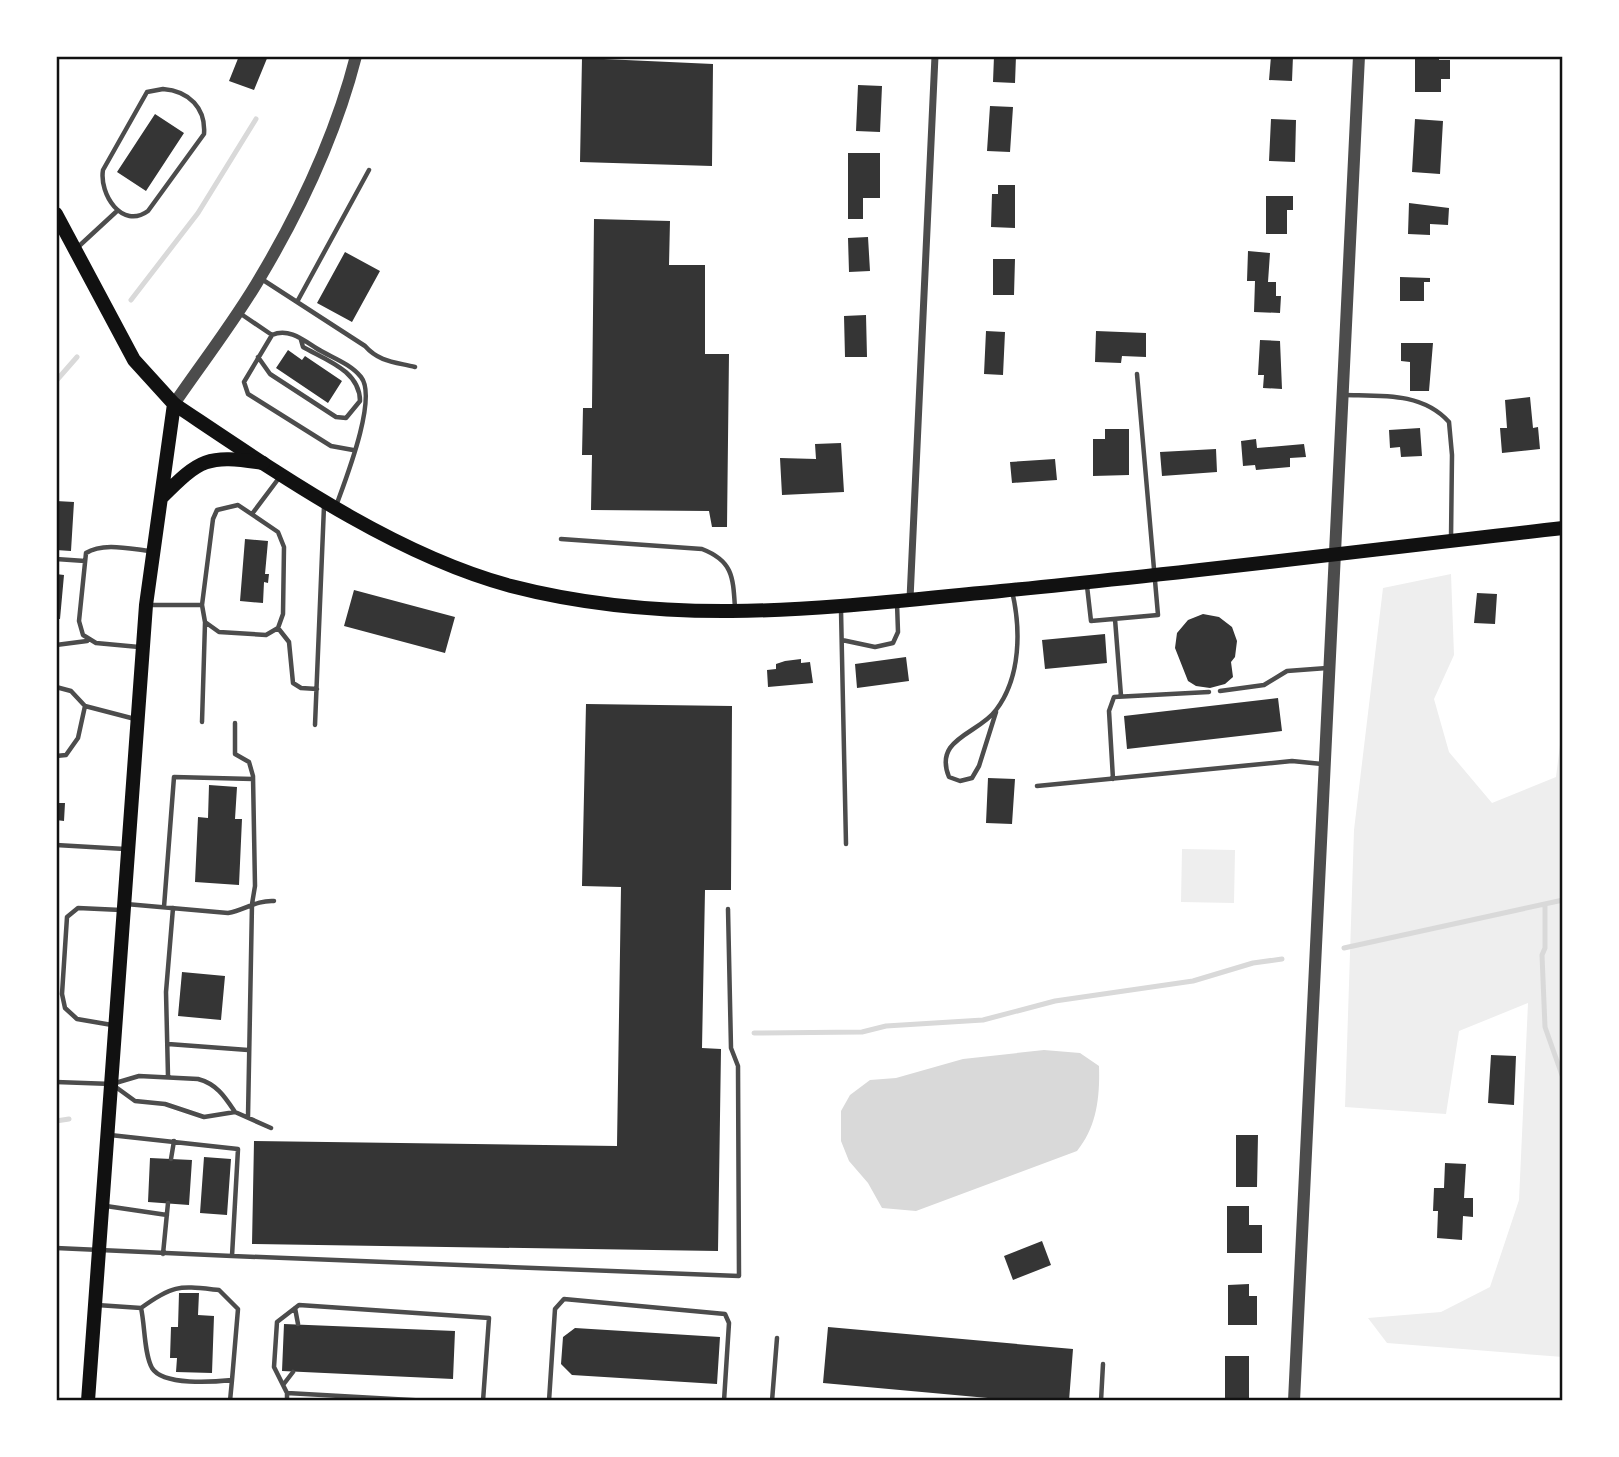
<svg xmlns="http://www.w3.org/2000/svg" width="1619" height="1457" viewBox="0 0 1619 1457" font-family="Barlow,sans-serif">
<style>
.green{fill:#eee}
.water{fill:#d9d9d9}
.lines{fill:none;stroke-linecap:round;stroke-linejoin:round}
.stream{stroke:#d9d9d9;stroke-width:5}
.building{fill:#353535}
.service{stroke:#4c4c4c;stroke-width:4.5}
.minor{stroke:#4c4c4c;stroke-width:7}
.tertiary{stroke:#4c4c4c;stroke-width:12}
.secondary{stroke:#111;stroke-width:14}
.primary{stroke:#111;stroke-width:14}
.neatline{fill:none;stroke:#111;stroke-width:2.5}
</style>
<rect width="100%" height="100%" fill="#fff"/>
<path class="green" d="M1451 574 1454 655 1434 699 1449 752 1492 803 1556 777 1563 721V1357L1387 1343 1368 1318 1441 1312 1490 1287 1519 1200 1528 1003 1459 1031 1446 1114 1345 1107 1354 830 1383 588Z
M1182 849 1235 850 1234 903 1181 902Z"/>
<path class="water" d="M1044 1050 1080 1053 1099 1066C1100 1096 1097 1127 1077 1151L916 1211 882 1208 868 1183 849 1161 841 1141V1111L850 1095 870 1080 896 1078 963 1059Z"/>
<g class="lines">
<path class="stream" d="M131 300 198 213 256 119
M56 381 77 357
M1545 904V948L1542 955 1545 1027 1563 1078
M1344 948 1563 900
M754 1033 862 1032 886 1026 983 1020 1055 1001 1193 981 1253 963 1282 959
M56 1121 69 1119"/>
</g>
<path class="building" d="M239 56H268L254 90 229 81Z
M994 56H1016L1015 83 993 82Z
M1271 56H1293L1292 81 1269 80Z
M1439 56V60H1450V79H1441V92H1415V58Z
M582 58 713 64 712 166 580 162Z
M858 85 882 86 880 132 856 131Z
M990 106 1013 107 1010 152 987 151Z
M155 114 184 133 146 191 117 172Z
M1271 119 1296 120 1295 162 1269 161Z
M1415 119 1443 121 1440 174 1412 172Z
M848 153H880V198H863V219H848Z
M998 185H1015V228L991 227 992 194H998Z
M1266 196H1293V210H1287V234H1266Z
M1409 203 1449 208 1448 225 1430 224V235L1408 234Z
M594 219 670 221 669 265H705V354H729L727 527H712L709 511 591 510 592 455H582L583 408H592Z
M868 237 870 271 849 272 848 238Z
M1248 251 1270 253 1268 282H1276V296H1281L1280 313 1254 312 1255 281H1247Z
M345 252 380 271 352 322 317 303Z
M993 259H1015L1014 295H993Z
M1400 277 1430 278V282H1424V301H1400Z
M866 315 867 357H845L844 316Z
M986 331 1005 332 1003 375 984 374Z
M1096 331 1146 333V357L1122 356 1121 363 1095 362Z
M1260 340 1280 341 1282 389 1263 388 1264 375H1258Z
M1401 343H1433L1429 391H1410V362L1401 361Z
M288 350 302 360 305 356 342 381 328 403 276 368Z
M1530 397 1533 428 1538 427 1540 449 1502 453 1500 428H1507L1505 400Z
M1420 428 1422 456 1401 457 1400 447 1390 448 1389 430Z
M1105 429H1129V475L1093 476V439H1105Z
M1256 439 1257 448 1304 444 1306 457 1290 458V467L1256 470 1255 465 1243 466 1241 441Z
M841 443 844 492 782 495 780 458 816 459 815 444Z
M1216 449 1217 472 1162 476 1160 452Z
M1055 459 1057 480 1012 483 1010 462Z
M56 501 74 502 71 551 56 550Z
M245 539 268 541 265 574H269L268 583 264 582 263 603 240 601Z
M56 574 64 575 60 619H56Z
M354 590 455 617 445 653 344 626Z
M1477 593 1497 594 1495 624 1474 623Z
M1203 614 1219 617 1232 627 1237 641 1235 657 1231 662 1233 677 1225 684 1210 688 1196 686 1188 681 1175 648 1177 633 1188 620Z
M1105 634 1107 663 1045 669 1042 640Z
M906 657 909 681 857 688 855 664Z
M801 659V663L810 662 813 683 768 687 767 670 776 669V664L785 661Z
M1278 698 1282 731 1127 749 1124 716Z
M586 704 732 706 731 890H705L702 1048 721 1049 718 1251 252 1244 254 1141 617 1146 621 887 582 886Z
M988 778 1015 779 1012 824 986 823Z
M209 785 237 787 235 819H242L239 885 195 882 198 817 208 818Z
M56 803H65L64 821 56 820Z
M182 972 225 976 221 1020 178 1016Z
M1491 1055 1516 1056 1514 1105 1488 1103Z
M1236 1135H1258L1257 1187H1236Z
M204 1157 231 1159 227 1215 200 1213Z
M150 1158 192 1160 189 1205 148 1202Z
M1445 1163 1466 1164 1464 1198H1473V1217L1463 1216 1462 1240 1437 1238 1438 1211H1433L1434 1188H1444Z
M1227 1206H1249V1225H1262V1253H1227Z
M1042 1241 1051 1265 1013 1280 1004 1256Z
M1249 1284V1296H1257V1325H1228V1285Z
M179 1293H199L198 1315 214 1316 212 1373 176 1372 177 1358H170L171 1327H178Z
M284 1324 455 1331 453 1379 282 1371Z
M828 1327 1073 1349 1069 1401H1022L823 1383Z
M575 1328 720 1337 717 1384 572 1375 561 1364 563 1337Z
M1225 1356H1249V1399L1225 1398Z"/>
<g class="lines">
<path class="service" d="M163 89C189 91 206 108 204 134L148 211C122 230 99 194 103 170L147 92Z
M78 247 117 211
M260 278 365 346C379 362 395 362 415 367
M297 302 369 170
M241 314 272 335
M258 357 270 374 336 417 346 418 360 401C360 371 326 360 303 347L301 340
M1344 395C1381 396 1422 392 1449 422L1452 455 1451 539
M238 505 278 532 284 547 283 614 278 628 266 635 219 632 205 622 202 605 213 519 217 510Z
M336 506C345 481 378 398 361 377 350 363 330 357 316 348 302 339 288 328 272 335L244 382 248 394 331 446 353 450
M252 514 279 478
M561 539 702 549C733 561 733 577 735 608
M56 559 85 561
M1087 586 1091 621 1158 615 1137 374
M147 605H202
M841 610 846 844
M1115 619 1121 696
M278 628 289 642 293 683 301 688 317 689
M842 640 875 647 893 643 898 632 897 603
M56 645 87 641
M139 647 96 643 83 635 79 621 86 553C103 542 131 549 150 551
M56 687 71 691 85 706 135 719
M1220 691 1264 685 1287 671 1327 668
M996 712 979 766 972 778 960 781 949 777C933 738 979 734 996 710 1021 677 1021 629 1012 591
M202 722 205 623
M235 723V754L249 762 253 776 255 886 252 904 248 1117
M315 725 324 506
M56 756 66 755 78 738 85 706
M1113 779 1109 711 1114 697 1209 692
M1037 786 1292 761 1322 764
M56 845 125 849
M126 904 228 913C245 910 256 900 274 901
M164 907 174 777 253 779
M112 1025 77 1019 65 1008 62 994 67 917 78 908 121 910
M168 1044 248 1050
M168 1076 166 992 173 908
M56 1082 112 1084 139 1076 198 1079C217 1084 225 1097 235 1112
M113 1085 135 1101 165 1104 204 1117 235 1112 271 1128
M171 1159 174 1141
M106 1206 167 1215
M56 1248 232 1256 238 1149 110 1135
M163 1254 168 1203
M232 1256 739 1276 738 1066 731 1048 728 909
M97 1305 141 1308C174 1284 179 1286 219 1290L238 1309 232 1380C214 1382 163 1386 152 1368 144 1354 145 1325 141 1308
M295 1308 298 1324
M283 1385 293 1372
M287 1393 429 1401
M230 1401 232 1380
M287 1401V1393L274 1367 277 1322 299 1305 489 1318 483 1401
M549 1401 555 1309 564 1299 725 1314 729 1323 724 1401
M772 1401 777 1338
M1101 1401 1103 1364"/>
<path class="minor" d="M910 599 935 56"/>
<path class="tertiary" d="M174 404C202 363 237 318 261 276 302 207 336 134 356 56
M1294 1401 1359 56"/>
<path class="secondary" d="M174 404C276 472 392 554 511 586 677 629 833 607 1001 591 1188 573 1376 549 1563 528"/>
<path class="primary" d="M56 214 134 360 174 404 146 605 88 1401
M161 498C200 459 207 454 263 463"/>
</g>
<rect width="1619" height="1457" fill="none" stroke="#ffffff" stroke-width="116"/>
<rect x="58" y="58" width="1503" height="1341" class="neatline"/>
</svg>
